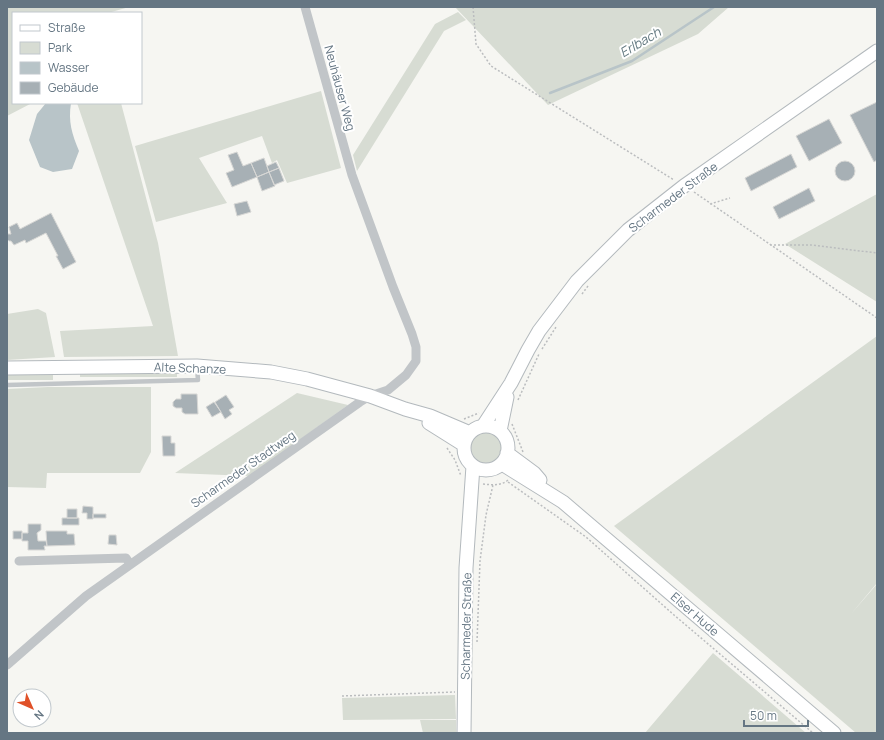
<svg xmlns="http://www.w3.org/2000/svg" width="884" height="740" viewBox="0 0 884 740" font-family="Manrope,sans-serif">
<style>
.green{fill:#d7dcd3}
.water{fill:#b8c4c8}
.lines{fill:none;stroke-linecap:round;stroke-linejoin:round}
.stream{stroke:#b8c4c8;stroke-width:2.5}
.building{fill:#a7b0b5;stroke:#d7d7d5}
.secondary-casing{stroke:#b3b9bd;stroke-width:15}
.path{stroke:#bbbdbf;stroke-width:1.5;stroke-dasharray:2 2;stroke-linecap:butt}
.lane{stroke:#c1c5c8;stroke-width:4.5}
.street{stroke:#c1c5c8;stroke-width:9}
.secondary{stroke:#fff;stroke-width:13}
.labels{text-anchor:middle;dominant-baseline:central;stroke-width:4;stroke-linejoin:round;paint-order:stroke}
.street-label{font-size:12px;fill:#657683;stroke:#fff}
.water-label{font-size:13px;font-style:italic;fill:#61777f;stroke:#fff}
</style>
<rect width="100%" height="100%" fill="#f6f6f2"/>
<path class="green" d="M7 7H129L108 13H13V103H32L7 116Z
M455 7H729L698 34 548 105Z
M458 12 466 20 444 31 357 171 353 155 435 24Z
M321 91 341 168 287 183 277 160 272 163 262 136 199 158 227 203 156 222 135 146Z
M77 103H121L158 243 178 356 64 357 60 331 153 326Z
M877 194V302L785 244Z
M38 309 46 313 55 357 7 360V314Z
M877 336V583L851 614 877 584V733H856L614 526Z
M7 374H53V380H7Z
M80 374H177V377H80Z
M48 387H151V452L140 473H47L46 488 7 487V389Z
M297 393 348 405 249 476 175 473Z
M470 448a16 16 0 1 1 32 0a16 16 0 1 1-32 0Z
M713 653 806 733H786L787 730 786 733H645Z
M455 695 456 719 343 720 342 698Z
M420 720H456V733H423Z"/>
<path class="water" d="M46 103H71C68 122 72 134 79 151L72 169 53 172 40 167 29 140 37 114Z"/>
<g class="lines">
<path class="stream" d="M550 93 632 61 714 7"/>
</g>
<path class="building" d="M877 102V160L874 162 850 115Z
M829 119 842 143 809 161 796 136Z
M237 152 243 166 251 163 257 177 232 187 226 173 234 170 228 155Z
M791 154 797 167 751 191 745 178Z
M264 158 269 172 257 177 251 163Z
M835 171a10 10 0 1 1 20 0a10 10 0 1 1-20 0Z
M276 162 279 168 269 172 267 166Z
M279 168 284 181 274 185 269 172Z
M269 172 275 186 262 191 257 177Z
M809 188 815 201 779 219 773 207Z
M247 201 251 212 237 216 234 204Z
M51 213 76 262 63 269 56 256H58L46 233 26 243 25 240 14 245 11 241H9L7 239V234H11L9 227 17 223 20 229Z
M181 394H197L198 414H185L182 412V408H176L173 406V402L176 399H181Z
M226 395 234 407 229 410 232 414 225 419 215 402Z
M214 402 221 412 212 417 206 407Z
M162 436H171V443H175V456H163Z
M83 506 93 507V519H87V513H82Z
M67 509H77V518H67Z
M93 514H106V518H93Z
M62 518H79V525H62Z
M28 524H41V530L37 533 38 541H46L47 546H44L45 550H28V541H22V533H28Z
M13 531H22V539H13Z
M46 531H67V534H74L75 545 47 546Z
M109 535H116L117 545 108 544Z"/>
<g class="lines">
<g class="secondary-casing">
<path id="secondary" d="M7 368 197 366 271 372 307 379 370 396 405 409 430 416 470 433
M429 423 464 445
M483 426 511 383 528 350 539 331 577 281 628 230 684 186 877 51
M464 448a22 22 0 1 1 44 0a22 22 0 1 1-44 0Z
M500 431 507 397
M507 453 534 473 540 480
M502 464 563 502 834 733
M464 733 466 568 473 466"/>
</g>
<path class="path" d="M473 7 476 44 491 66 674 180
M694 192 877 318
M710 204 730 198
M770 245H811L877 253
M582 294 588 286
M542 349 556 327
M518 400 539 354
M464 419 479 413
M512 424 523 452
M447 448 455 460 461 476
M508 482 586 537 674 615 813 733
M483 484C492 485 501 486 508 480
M477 642 480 561 486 515 493 485
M342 696 455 692"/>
<path class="lane" d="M7 385 198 380 197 368"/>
<path class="street" d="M19 561 126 558 130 564
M7 665 86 596 360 402 370 396 388 390 406 375 416 361V347L412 334 393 287 352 175 305 7"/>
<use href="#secondary" class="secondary"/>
</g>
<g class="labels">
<g class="street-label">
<text transform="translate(340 88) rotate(75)">Neuhäuser Weg</text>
<text transform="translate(673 197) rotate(-37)">Scharmeder Straße</text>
<text transform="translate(190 368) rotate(2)">Alte Schanze</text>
<text transform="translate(243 469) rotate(-35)">Scharmeder Stadtweg</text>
<text transform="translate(695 614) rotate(41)">Elser Hude</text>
<text transform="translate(466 626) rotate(-89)">Scharmeder Straße</text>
</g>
<g class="water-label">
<text transform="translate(640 42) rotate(-31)">Erlbach</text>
</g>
</g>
<rect width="884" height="740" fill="none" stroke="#657683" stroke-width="16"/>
<rect x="12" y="12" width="130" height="92" fill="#ffffff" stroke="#c1c8cd"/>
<rect x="20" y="25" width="20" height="6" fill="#ffffff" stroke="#c1c8cd"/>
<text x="48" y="32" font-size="12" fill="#657683">Straße</text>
<rect x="20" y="42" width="20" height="12" fill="#d7dcd3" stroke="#c1c8cd"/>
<text x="48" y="52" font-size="12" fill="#657683">Park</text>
<rect x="20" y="62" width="20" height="12" fill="#b8c4c8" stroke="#c1c8cd"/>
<text x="48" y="72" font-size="12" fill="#657683">Wasser</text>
<rect x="20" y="82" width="20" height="12" fill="#a7b0b5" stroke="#c1c8cd"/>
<text x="48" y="92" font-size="12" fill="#657683">Gebäude</text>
<g transform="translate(32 708) rotate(135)"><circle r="19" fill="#ffffff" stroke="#c1c8cd"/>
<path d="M0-3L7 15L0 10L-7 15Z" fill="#e05128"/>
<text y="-6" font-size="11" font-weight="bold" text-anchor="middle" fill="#657683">N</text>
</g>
<path d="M744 720v6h64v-6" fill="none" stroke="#657683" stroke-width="2"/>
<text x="750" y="720" font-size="12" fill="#657683" stroke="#ffffff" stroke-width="3" paint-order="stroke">50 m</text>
</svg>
